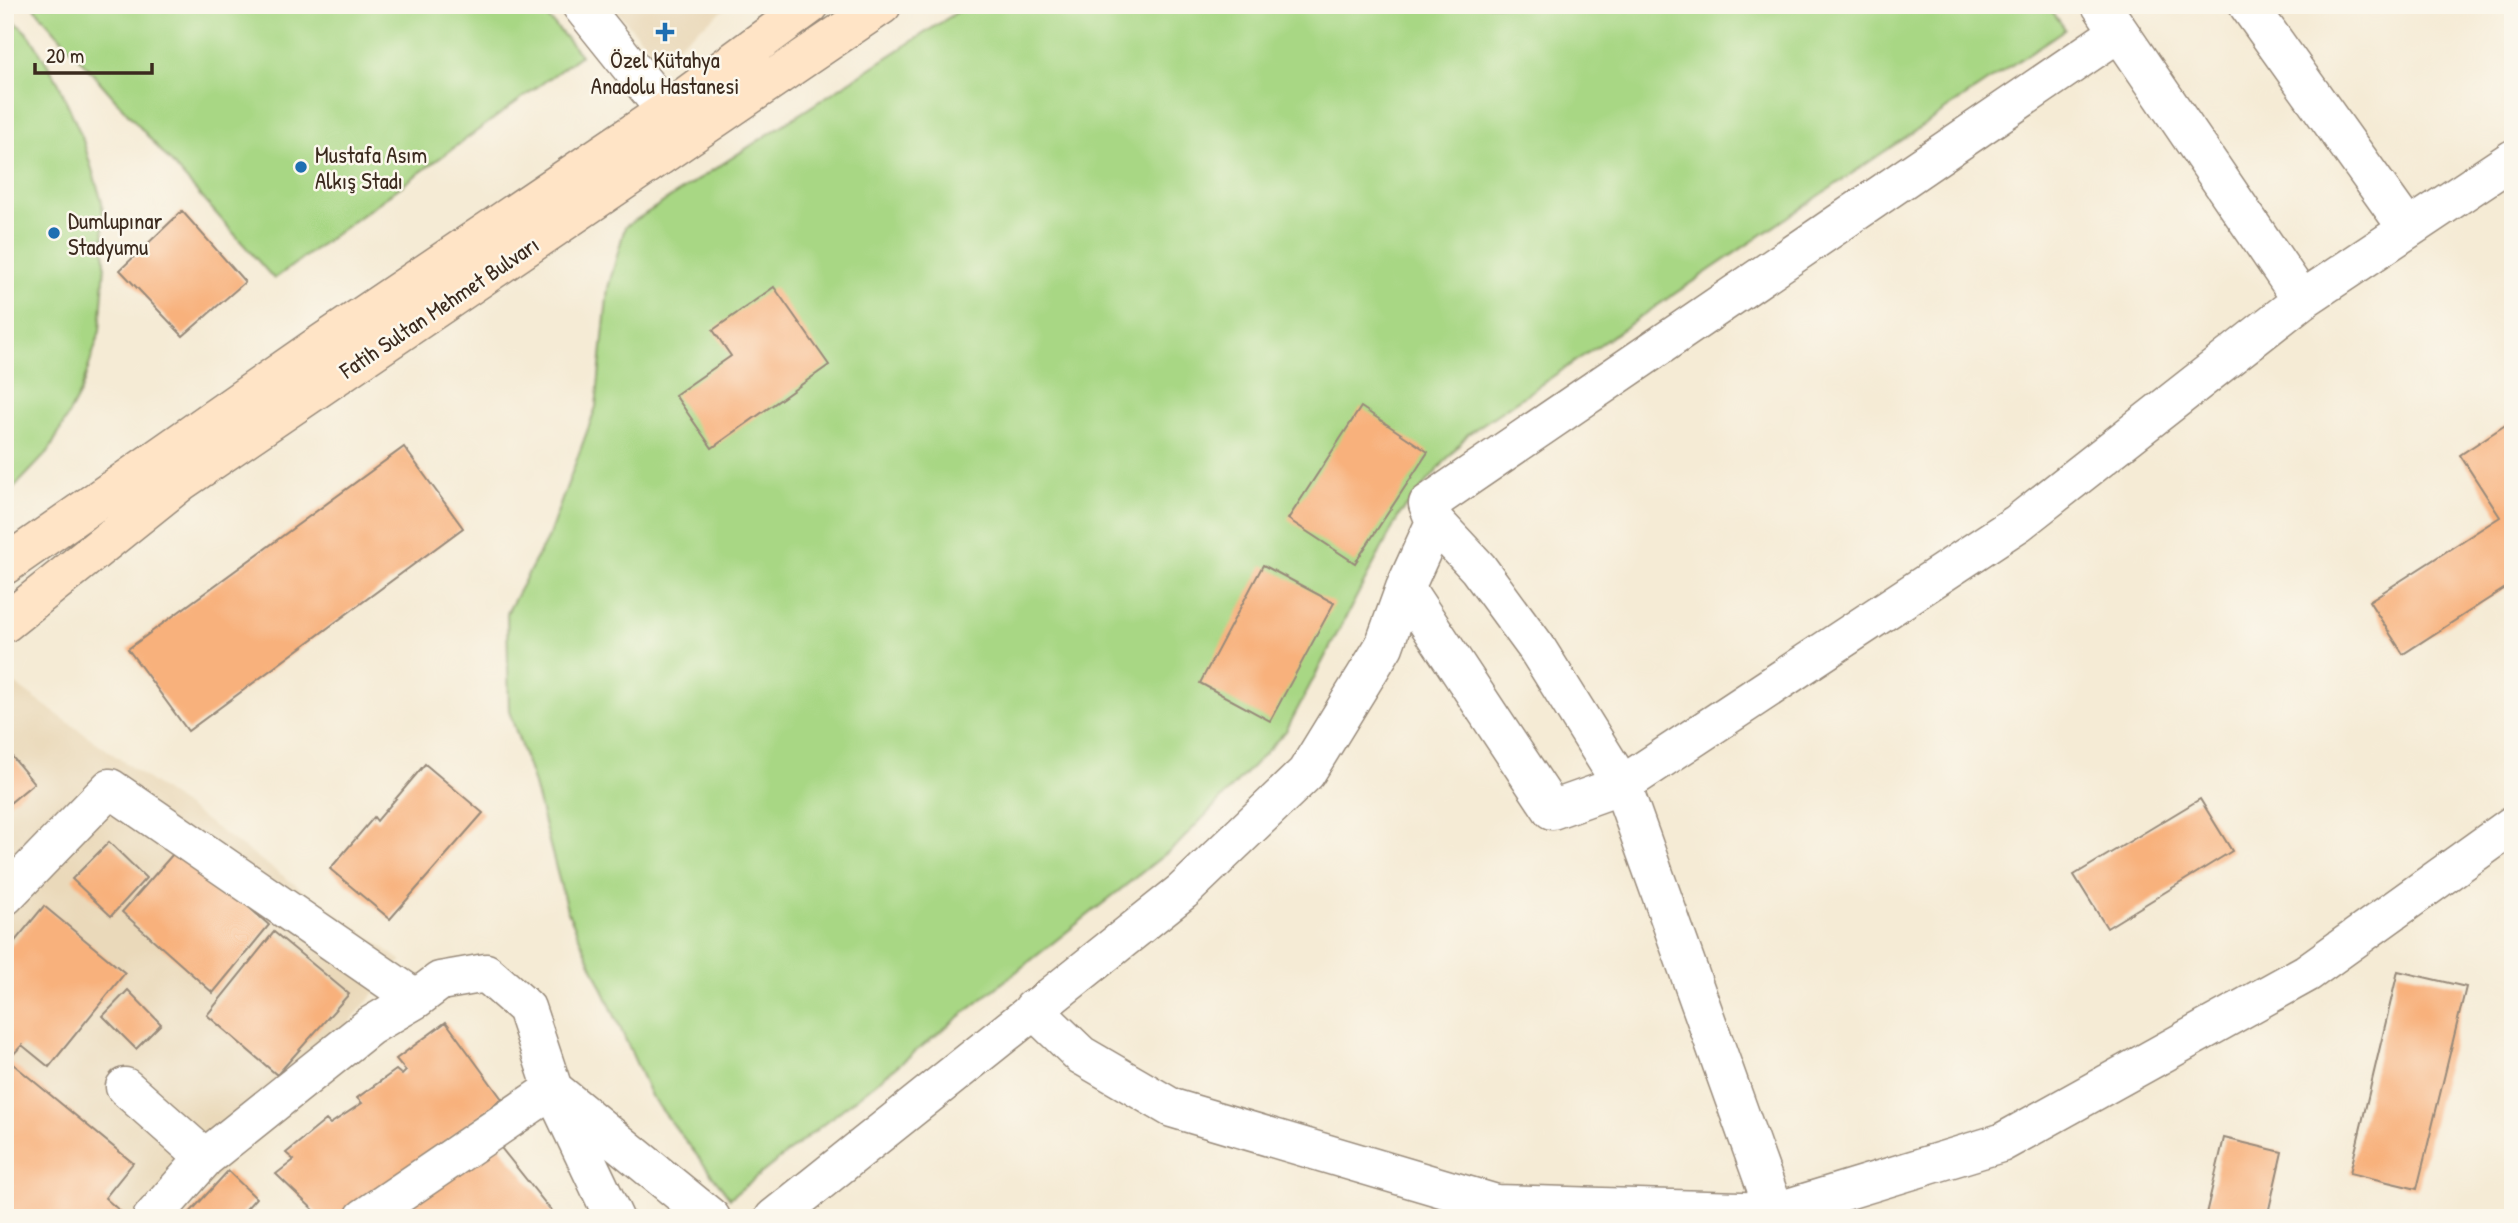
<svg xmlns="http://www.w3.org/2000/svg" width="2518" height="1223" viewBox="0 0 2518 1223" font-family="'Patrick Hand',sans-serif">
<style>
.built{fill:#ead9ba}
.green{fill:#a8d784;stroke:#728051;stroke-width:2}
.building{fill:#f8b17c}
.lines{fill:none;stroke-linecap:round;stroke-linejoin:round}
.minor-casing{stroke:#988a7a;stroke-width:41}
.secondary-casing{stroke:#988a7a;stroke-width:41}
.minor{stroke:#fff;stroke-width:38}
.secondary{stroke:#ffe4c6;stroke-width:38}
.poi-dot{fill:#1f6fb2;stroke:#fbf7ec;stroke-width:2.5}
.labels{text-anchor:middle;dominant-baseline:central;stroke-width:5;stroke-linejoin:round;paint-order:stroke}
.poi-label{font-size:23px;fill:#3b2a1e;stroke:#fbf7ec;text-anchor:start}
.street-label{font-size:23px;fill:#3b2a1e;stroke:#fbf7ec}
</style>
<rect width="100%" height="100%" fill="#fbf7ec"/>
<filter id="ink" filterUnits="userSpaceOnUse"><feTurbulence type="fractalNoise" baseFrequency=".0143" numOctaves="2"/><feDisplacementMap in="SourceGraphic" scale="14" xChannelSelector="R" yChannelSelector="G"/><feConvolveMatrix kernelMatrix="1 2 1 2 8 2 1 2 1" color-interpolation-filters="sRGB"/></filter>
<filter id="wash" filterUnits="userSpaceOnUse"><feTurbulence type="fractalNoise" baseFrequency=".00686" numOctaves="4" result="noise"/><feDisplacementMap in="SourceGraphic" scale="28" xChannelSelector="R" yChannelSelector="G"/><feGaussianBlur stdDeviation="1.57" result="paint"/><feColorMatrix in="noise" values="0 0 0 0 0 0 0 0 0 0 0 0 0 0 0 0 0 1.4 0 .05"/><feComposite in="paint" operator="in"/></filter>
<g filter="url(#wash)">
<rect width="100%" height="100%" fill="#f5ebd5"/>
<path class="built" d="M611 5H730L659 59Z
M5 677 402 961 182 1218H5Z"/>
<path class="green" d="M32 5H537L581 55 274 279Z
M968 5H2048L2065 29 1468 434 1400 514 1286 731 1178 844 730 1198 651 1096 567 910 533 781 509 711 507 613 549 535 596 407 608 288 625 227Z
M5 12 30 36 58 82 82 137 102 202 105 264 100 331 81 391 49 451 11 491 5 494Z"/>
<g id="blocks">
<path class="building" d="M182 211 245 282 183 336 120 270Z
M774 287 829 365 712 448 675 395 731 356 713 330Z
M1361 407 1428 452 1355 563 1288 519Z
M2513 420V583L2403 654 2369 601 2500 517 2460 455Z
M404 447 463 528 188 731 128 649Z
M1263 565 1334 603 1270 721 1200 683Z
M9 753 34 783 5 807V756Z
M425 764 483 813 390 919 330 869 374 817 377 821Z
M2200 799 2232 851 2107 928 2074 875Z
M109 842 146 878 111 916 72 879Z
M180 846 269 925 213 993 122 912Z
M44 906 125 973 49 1067 22 1045 8 1060 133 1163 105 1198 128 1218H5V953Z
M274 932 349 994 277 1075 207 1015Z
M2398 971 2466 987 2417 1189 2350 1173Z
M128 990 161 1024 136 1049 103 1016Z
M446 1022 502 1099 341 1218H322L276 1174 294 1160 286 1153 326 1120 330 1124 362 1103 357 1098 396 1070 402 1075 406 1071 396 1059Z
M2224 1138 2282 1152 2267 1218H2205Z
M498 1144 557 1218H391Z
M228 1171 256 1198 238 1218H185Z"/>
</g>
</g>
<g filter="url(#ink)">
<use href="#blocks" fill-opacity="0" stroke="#988a7a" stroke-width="2"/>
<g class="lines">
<g class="minor-casing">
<path id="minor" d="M581 5 666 111
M2101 5 2302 300
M2248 5 2408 229
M1435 522 1428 504 2119 32
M1405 588 1552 810 1622 785 2018 523 2302 300 2513 159
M5 896 110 788 416 999
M1033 1009 1081 1055 1172 1108 1496 1204 1775 1212 2001 1143 2307 973 2513 825
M125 1087 205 1158
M152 1218 205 1158 370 1026 416 999 440 981 486 973 526 1008 553 1089 614 1218
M364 1218 553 1089 711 1218
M774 1218 1183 891 1306 773 1384 646 1405 588 1435 522 1478 568 1536 647 1622 785 1777 1218"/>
</g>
<g class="secondary-casing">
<path id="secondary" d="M5 565 315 348 666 111 810 5
M5 623 182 481 882 5"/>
</g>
<use href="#minor" class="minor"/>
<use href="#secondary" class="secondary"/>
</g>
</g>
<g class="poi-dot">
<path d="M661.5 21.5h7v7h7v7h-7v7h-7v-7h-7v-7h7z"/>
<circle cx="301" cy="167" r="7"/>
<circle cx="54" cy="233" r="7"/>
</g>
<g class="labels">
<g class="poi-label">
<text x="665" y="59" text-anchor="middle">Özel Kütahya<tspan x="665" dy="26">Anadolu Hastanesi</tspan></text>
<text x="315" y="154">Mustafa Asım<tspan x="315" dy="26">Alkış Stadı</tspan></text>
<text x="68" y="220">Dumlupınar<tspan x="68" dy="26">Stadyumu</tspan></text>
</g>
<g class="street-label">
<text transform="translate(439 307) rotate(-34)">Fatih Sultan Mehmet Bulvarı</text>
</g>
</g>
<rect width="2518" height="1223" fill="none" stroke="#fbf7ec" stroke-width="28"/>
<path d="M35 63v10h117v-10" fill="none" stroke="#3b2a1e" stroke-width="3.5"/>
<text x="46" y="63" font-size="21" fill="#3b2a1e" stroke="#fbf7ec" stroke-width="5" paint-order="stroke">20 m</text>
</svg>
